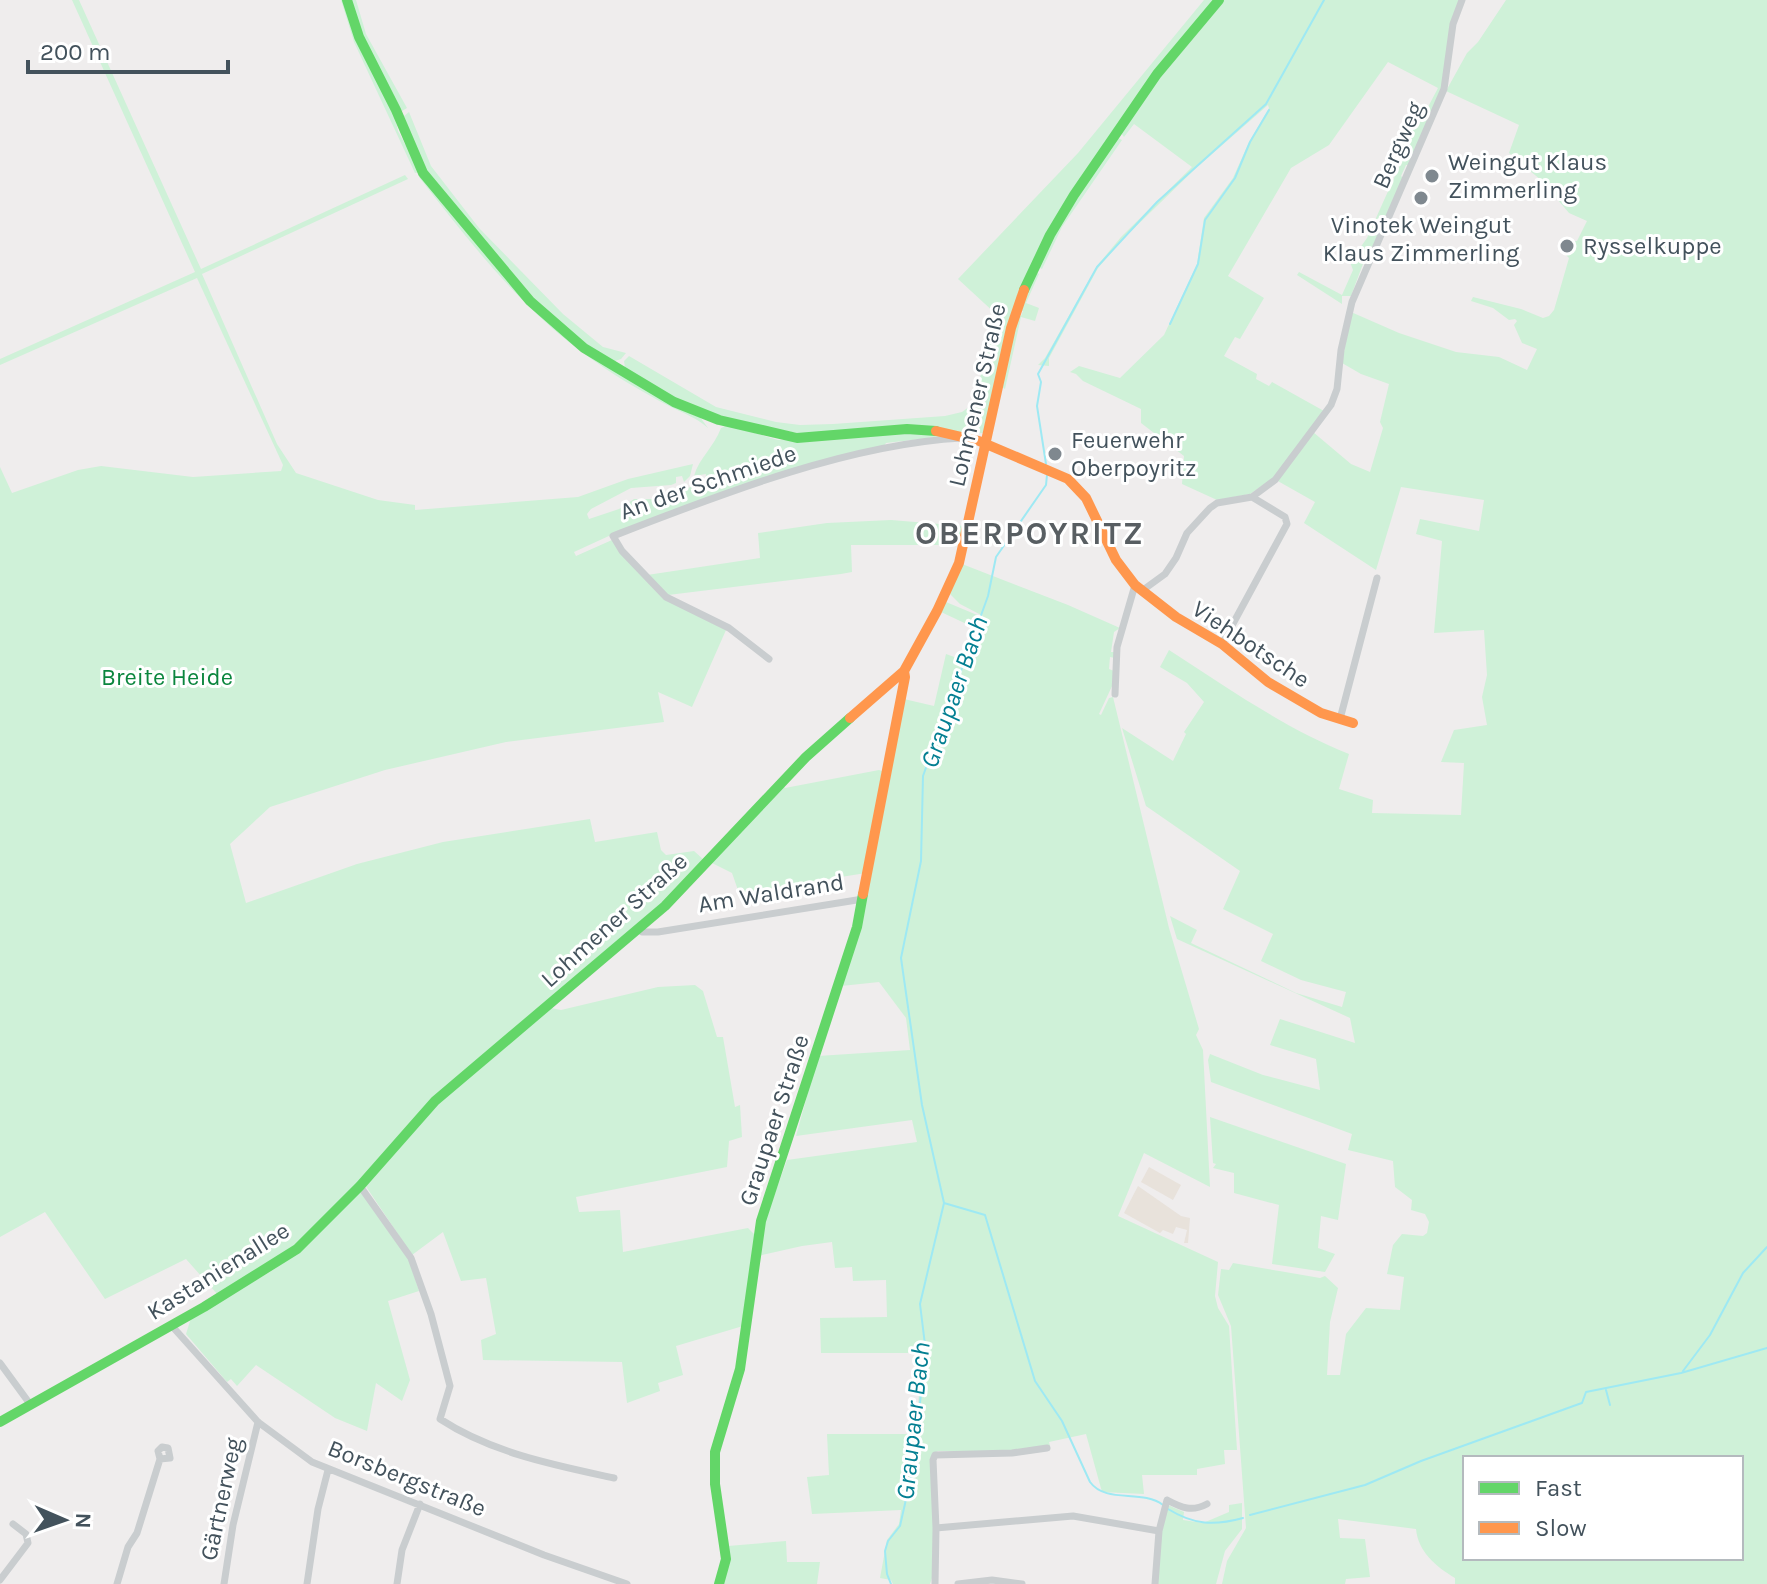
<svg xmlns="http://www.w3.org/2000/svg" width="1767" height="1584" viewBox="0 0 1767 1584" font-family="Karla,sans-serif">
<style>
.green{fill:#cff1d8;fill-rule:evenodd}
.sand{fill:#e8e2db}
.lines{fill:none;stroke-linecap:round;stroke-linejoin:round}
.stream{stroke:#9ee9f3;stroke-width:2}
.street{stroke:#c9cdcf;stroke-width:7}
.fast{stroke:#63d668;stroke-width:10}
.slow{stroke:#ff974d;stroke-width:10}
.poi-dot{fill:#7f888f;stroke:#fff;stroke-width:3}
.labels{text-anchor:middle;dominant-baseline:central;stroke-width:6;stroke-linejoin:round;paint-order:stroke}
.street-label{font-size:24px;fill:#43525c;stroke:#fff}
.poi-label{font-size:24px;fill:#43525c;stroke:#fff;text-anchor:start}
.park-label{font-size:24px;fill:#0b863e;stroke:#fff}
.water-label{font-size:26px;font-style:italic;fill:#037f92;stroke:#fff}
.district-label{font-size:32px;font-weight:bold;letter-spacing:2px;fill:#585e62;stroke:#fff}
</style>
<rect width="100%" height="100%" fill="#efeded"/>
<path class="green" d="M72 0H79L201 269 405 175 408 179 202 274 277 444 296 473 378 500 415 505V510L578 497 628 479 693 464 690 476 684 482 682 476 676 477V483L671 485 631 488 591 509 587 514 589 519 619 509 634 499H656L705 482 706 474 694 476C699 458 714 447 721 428L728 425 778 440H809L908 431 955 435 886 443 884 446 858 452 611 535 574 552 576 556 612 540 665 599 726 630 692 707 658 692 664 722 506 742 385 770 270 807 230 844 246 903 357 864 443 842 590 819 595 842 657 832 661 850 666 855 694 851 704 860 664 903 433 1099 354 1188 294 1247 218 1295 186 1259 105 1299 45 1212 0 1237V467L12 493 78 470 101 466 193 477 281 471 283 465 197 278 0 365V359L195 272Z
M341 0H345L393 108 398 131 420 172 415 173 354 42Z
M349 0H356L366 34 407 108 402 111 369 55Z
M1204 0H1215L1157 68 1022 286 983 433 964 434 944 429 807 435 733 420 676 400 625 368 624 361 629 356 716 407 776 422 800 425 833 424 945 416 962 412 973 404 997 315 958 279 1078 153Z
M1222 0H1461L1442 89 1410 165H1406L1401 176 1404 179 1369 254 1364 255 1362 259 1364 261 1351 296H1342V304L1297 275 1299 272 1342 295 1353 270 1350 262 1367 238 1403 158 1400 146 1404 133 1419 124 1438 88 1388 62 1329 145 1291 168 1228 276 1264 298 1240 339 1235 337 1224 356 1257 374 1256 379 1269 386 1272 382 1324 411 1273 478 1250 494 1217 500 1182 484 1184 456 1141 423V409L1083 381 1076 374 1070 372 1079 366 1120 378 1164 335 1197 264 1204 218 1233 178 1249 142 1269 108 1268 105 1195 169 1123 239 1098 268 1049 358V366L1038 365 1045 358 1097 266 1121 237 1192 167 1134 124 1124 137 1121 133 1162 72Z
M1506 0H1767V1584H1455V1578C1435 1566 1418 1551 1416 1529L1338 1519 1340 1538 1365 1539 1370 1577 1346 1579 1345 1584H1222L1227 1561 1246 1528 1231 1326 1218 1295 1221 1269 1229 1270 1233 1263 1320 1278 1325 1276 1338 1288 1330 1322 1327 1375H1340L1346 1334 1366 1308 1400 1310 1404 1277 1387 1274 1393 1245 1402 1234 1423 1236 1427 1233 1429 1222 1425 1214 1411 1210 1412 1200 1395 1187 1393 1161 1348 1150 1352 1134 1211 1082 1208 1060 1210 1054 1263 1075 1320 1090 1316 1059 1270 1045 1280 1019 1355 1043 1350 1018 1177 939 1170 916 1197 930 1191 943 1296 993 1342 1007 1346 992 1301 980 1261 961 1273 934 1223 909 1240 871 1146 806 1122 728 1173 761 1186 734 1184 732 1204 702 1187 683 1160 667 1169 650C1228 688 1284 728 1349 754L1339 789 1373 800 1372 813 1461 815 1464 763 1441 762 1454 730 1487 725 1482 697 1487 675 1484 630 1434 633 1442 541 1416 534 1420 519 1479 531 1484 500 1401 487 1376 570 1304 523 1315 502 1276 480 1313 432 1351 464 1370 472 1383 428 1380 422 1389 384 1361 374 1342 363 1351 312 1399 333 1456 352 1499 357 1527 370 1537 349 1522 343 1514 325 1517 321 1515 319 1509 320 1493 308 1471 301 1473 297 1521 309 1543 318 1549 316 1554 310 1569 258 1565 254 1564 247 1570 241H1577L1587 221 1569 213 1542 181 1509 153 1519 125 1446 91 1467 53 1478 42ZM1465 1458H1741V1558H1465Z
M409 112 431 166 479 228 563 314 603 347 626 353 621 359 612 362 587 345 531 299 425 171 404 116Z
M1118 138 1122 140 1062 227 1042 269 1038 267 1063 218Z
M422 176 551 323 700 417 708 428C697 418 685 414 671 407 640 391 610 373 582 352 518 305 468 240 419 177Z
M1036 272 1039 274 1026 303 1039 308 1035 321 1021 317 1005 389 1002 387 1018 315 1021 316 1023 311 1020 310Z
M891 520 964 526 959 545H851L852 572 841 574 668 595 647 575 760 558 758 533 827 523Z
M962 564 1068 605 1120 628 1114 632 1111 652H1115V658L1110 657 1109 669 1114 671 1113 684 1099 714 1101 715 1109 698 1113 697 1169 928 1199 1029 1196 1035 1203 1050 1210 1187 1144 1153 1118 1216 1218 1262 1215 1296 1218 1308 1229 1326 1237 1450H1224L1225 1464 1197 1469V1475H1142L1144 1494 1102 1492 1086 1434 1049 1442 1050 1446 1012 1451H938L933 1454 934 1572 930 1584H893L891 1580 880 1578 887 1540 899 1524 901 1510 812 1514 807 1477 829 1475 827 1434H916L922 1353H821L820 1318 887 1317 886 1280 853 1281 852 1267 835 1268 832 1242 802 1246 758 1256 766 1218 787 1160 917 1142 912 1120 796 1136 818 1056 910 1050 906 1018 879 982 841 986 904 699 934 706 946 654 960 659 973 627 941 612 946 602 982 617 983 616 960 604 950 594Z
M879 770 882 771 866 873 739 893 732 873 710 862 782 784 785 788Z
M695 985 703 991 717 1037H723L735 1107 740 1105 742 1137 729 1141 727 1167 576 1197 579 1212 620 1210 623 1252 748 1228 755 1235 743 1326 676 1346 683 1375 658 1383 660 1391 627 1403 622 1362 483 1360 481 1340 496 1334 486 1278 461 1281 443 1232 412 1255 365 1185 438 1103 551 1008 561 1010 658 987Z
M1210 1117 1346 1164 1338 1220 1321 1216 1318 1248 1335 1254 1325 1272 1272 1264 1279 1205 1234 1193V1173L1213 1168 1216 1164 1213 1163Z
M360 1190 408 1257 419 1291 388 1301 410 1380 402 1401 376 1383 367 1431 335 1418 256 1365 237 1386 231 1379 227 1382 186 1334 191 1318 270 1272 300 1251Z
M1242 1503V1529L1225 1551 1216 1584H1158L1161 1534 1168 1505 1184 1512 1183 1520 1203 1523 1229 1512V1505Z
M786 1541 787 1562H820L817 1584H723L728 1546Z"/>
<path class="sand" d="M1149 1167 1181 1185 1173 1200 1141 1182Z
M1138 1186 1181 1216 1190 1218 1188 1243H1184L1187 1230 1176 1227 1173 1234 1163 1230 1160 1233 1124 1213Z"/>
<g class="lines">
<path class="stream" d="M1170 324 1198 264 1205 220 1235 178 1250 142 1269 110
M1046 464 1037 406 1041 382 1038 374 1097 267 1157 202 1266 104 1324 0
M944 1203 985 1215 1035 1381 1062 1421 1090 1482C1106 1504 1142 1489 1163 1505
M1683 1371 1710 1335 1743 1273 1767 1247
M1606 1390 1610 1405
M1168 1509C1194 1525 1214 1526 1243 1518
M1250 1515 1365 1485 1421 1461 1579 1404 1582 1403 1586 1392 1681 1373 1767 1348
M891 1584 887 1574 885 1551 888 1541 900 1526 911 1477 926 1353 920 1304 944 1203 922 1105 901 958 921 861 923 776 988 596 996 557 1046 485 1047 475"/>
<path class="street" d="M1143 590 1165 574 1176 558 1187 533 1210 508 1217 503 1252 497 1275 480 1331 405 1337 389 1341 350 1352 302 1444 89 1453 24 1462 0
M1222 644 1287 524 1285 517 1252 497
M769 659 729 628 666 597 622 551 613 536C719 495 848 444 962 438
M1115 694 1117 647 1135 585
M1340 719 1377 578
M639 929 642 932H658L863 899
M360 1186 411 1258 431 1314 450 1386 440 1419C492 1453 554 1465 614 1478
M171 1325 258 1422 312 1462 544 1555 627 1584
M0 1363 30 1404
M936 1528 1073 1516 1159 1531
M0 1580 28 1543 26 1534 13 1524
M117 1584 128 1547 137 1533 160 1459 158 1451 162 1447 168 1448 170 1458 160 1459
M224 1584 233 1525 258 1422
M307 1584 318 1509 328 1470
M397 1584 402 1550 420 1504
M935 1584 936 1528 933 1460 935 1455 1012 1453 1047 1448
M958 1584 992 1580 1022 1584
M1155 1584 1159 1531 1167 1500C1182 1508 1192 1512 1207 1504"/>
<path class="fast" d="M347 0 359 37 396 110 423 173 530 301 584 348 674 402 719 420 797 438 907 429 936 431
M1024 290 1050 235 1074 195 1157 74 1219 0
M0 1422 204 1307 297 1249 360 1186 435 1101 665 906 806 757 850 718
M719 1584 726 1559 715 1484V1452L740 1369 761 1221 857 927 863 894"/>
<path class="slow" d="M936 431 979 441 1068 479 1086 498 1116 560 1135 585 1176 617 1222 644 1268 682 1321 713 1353 723
M850 718 904 671 937 611 959 563 1011 328 1024 290
M863 894 905 677 904 671"/>
</g>
<g class="poi-dot">
<circle cx="1432" cy="176" r="8"/>
<circle cx="1421" cy="198" r="8"/>
<circle cx="1567" cy="246" r="8"/>
<circle cx="1055" cy="454" r="8"/>
</g>
<g class="labels">
<g class="street-label">
<text transform="translate(1398 145) rotate(-66)">Bergweg</text>
<text transform="translate(977 395) rotate(-77)">Lohmener Straße</text>
<text transform="translate(708 482) rotate(-19)">An der Schmiede</text>
<text transform="translate(1251 644) rotate(34)">Viehbotsche</text>
<text transform="translate(771 893) rotate(-9)">Am Waldrand</text>
<text transform="translate(614 920) rotate(-42)">Lohmener Straße</text>
<text transform="translate(774 1120) rotate(-72)">Graupaer Straße</text>
<text transform="translate(218 1271) rotate(-32)">Kastanienallee</text>
<text transform="translate(407 1478) rotate(22)">Borsbergstraße</text>
<text transform="translate(221 1499) rotate(-78)">Gärtnerweg</text>
</g>
<g class="poi-label">
<text x="1448" y="162">Weingut Klaus<tspan x="1448" dy="28">Zimmerling</tspan></text>
<text x="1421" y="225" text-anchor="middle">Vinotek Weingut<tspan x="1421" dy="28">Klaus Zimmerling</tspan></text>
<text x="1583" y="246">Rysselkuppe</text>
<text x="1071" y="440">Feuerwehr<tspan x="1071" dy="28">Oberpoyritz</tspan></text>
</g>
<g class="park-label">
<text x="167" y="677">Breite Heide</text>
</g>
<g class="water-label">
<text transform="translate(954 692) rotate(-71)">Graupaer Bach</text>
<text transform="translate(913 1421) rotate(-84)">Graupaer Bach</text>
</g>
<g class="district-label">
<text x="1030" y="533">OBERPOYRITZ</text>
</g>
</g>
<rect x="1463" y="1456" width="280" height="104" fill="#ffffff" stroke="#b4babe" stroke-width="2"/>
<rect x="1479" y="1482" width="40" height="12" fill="#63d668" stroke="#b4babe" stroke-width="2"/>
<text x="1535" y="1496" font-size="24" fill="#43525c">Fast</text>
<rect x="1479" y="1522" width="40" height="12" fill="#ff974d" stroke="#b4babe" stroke-width="2"/>
<text x="1535" y="1536" font-size="24" fill="#43525c">Slow</text>
<g transform="translate(64 1520) rotate(92)" stroke="#ffffff" stroke-width="6" paint-order="stroke">
<path d="M0-6L14 30L0 20L-14 30Z" fill="#43525c"/>
<text y="-12" font-size="22" font-weight="bold" text-anchor="middle" fill="#43525c">N</text>
</g>
<path d="M28 60v12h200v-12" fill="none" stroke="#43525c" stroke-width="4"/>
<text x="40" y="60" font-size="24" fill="#43525c" stroke="#ffffff" stroke-width="6" paint-order="stroke">200 m</text>
</svg>
